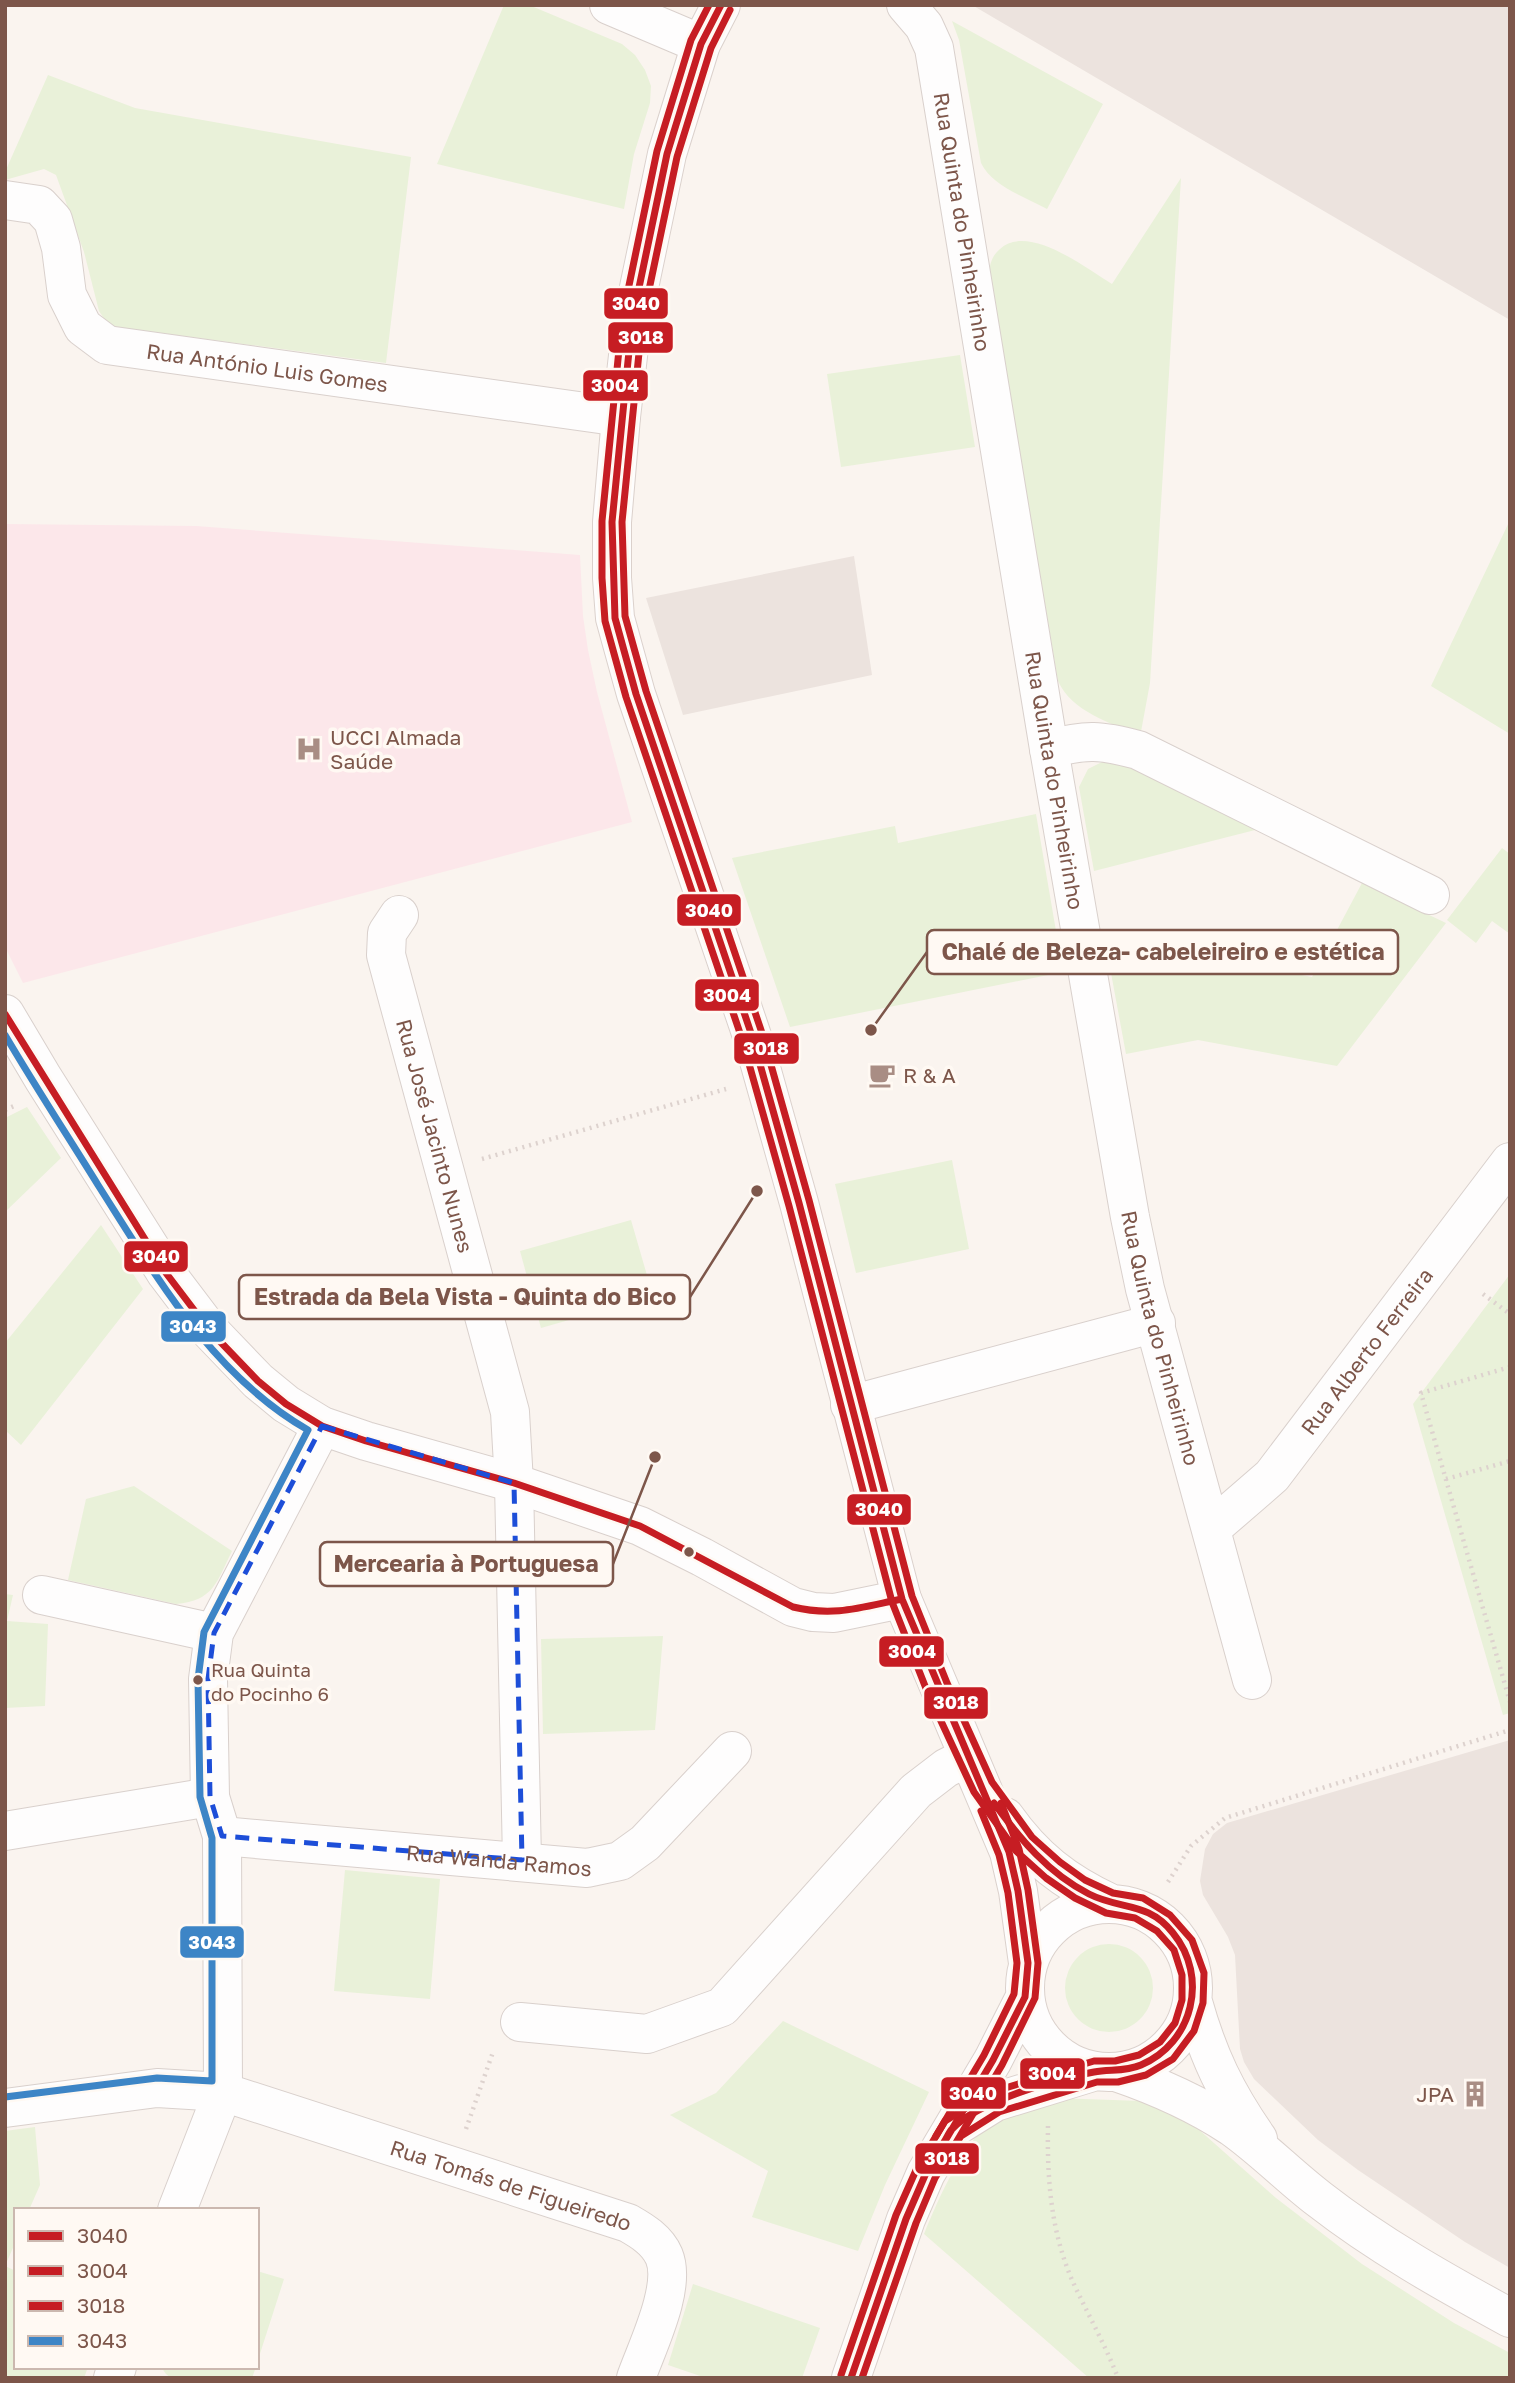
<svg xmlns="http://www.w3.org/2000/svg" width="1515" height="2383" viewBox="0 0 1515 2383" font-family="'Golos Text',sans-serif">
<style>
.industrial{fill:#ece3de}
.medical{fill:#fce7ea}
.green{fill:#e9f1d9}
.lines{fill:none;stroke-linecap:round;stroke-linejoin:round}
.street-casing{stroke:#d9d0cc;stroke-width:40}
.secondary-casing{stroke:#dbd1cc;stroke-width:40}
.path{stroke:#ddd2ce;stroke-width:4.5;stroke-dasharray:2 5;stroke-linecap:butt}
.street{stroke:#fefdfd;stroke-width:38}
.secondary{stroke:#fefdfd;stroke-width:38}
.bus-1-casing{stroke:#fff9f3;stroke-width:12}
.bus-2-casing{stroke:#fff9f3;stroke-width:12}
.bus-3-casing{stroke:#fff9f3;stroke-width:12}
.bus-4-casing{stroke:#fff9f3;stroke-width:12}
.bus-1{stroke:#c61d23;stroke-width:7}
.bus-2{stroke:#c61d23;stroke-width:7}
.bus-3{stroke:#c61d23;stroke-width:7}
.bus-4{stroke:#3d85c6;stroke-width:7}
.marked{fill:none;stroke:#1d4ed8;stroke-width:5;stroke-dasharray:14 9;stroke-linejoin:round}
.bus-dot{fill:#7d564a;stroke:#fff9f3;stroke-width:2.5}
.labels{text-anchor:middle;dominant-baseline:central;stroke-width:7;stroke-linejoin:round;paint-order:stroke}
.bus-label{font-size:19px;fill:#7d564a;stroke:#fff9f3;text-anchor:start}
.street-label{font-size:21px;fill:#7d564a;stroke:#fff9f3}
.poi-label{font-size:21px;fill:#7d564a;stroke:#fff9f3;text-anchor:start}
.leader{fill:none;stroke:#7d564a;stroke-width:2.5}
.callout-dot{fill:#7d564a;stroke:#fff9f3;stroke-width:2.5}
.callout{fill:#fff9f3;stroke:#7d564a;stroke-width:2.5}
.callout-label{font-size:23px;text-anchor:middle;font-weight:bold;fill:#7d564a}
.line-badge{stroke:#fff9f3;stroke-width:2.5}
.badge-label{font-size:19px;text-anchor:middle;font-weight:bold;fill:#fff}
</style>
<rect width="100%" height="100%" fill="#faf4ef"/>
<path class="industrial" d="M972 5H1510V320L1387 248Z
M854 556 872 675 683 715 646 598Z
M1510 1740V2268L1465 2242 1358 2170 1318 2140 1254 2079 1244 2062 1240 2049 1235 1955 1228 1937 1203 1895 1200 1881 1205 1849 1213 1834 1227 1823Z"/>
<path class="medical" d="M5 524 196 526 580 555 583 616 588 650 597 692 632 822 23 983 5 947Z"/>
<path class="green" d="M504 5H529L622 44 635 55 645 70 651 86 650 103 634 154 624 209 437 164Z
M952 21 1103 104 1047 209C1025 197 992 186 981 163L959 40Z
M48 75 135 108 411 157 386 363 109 326 99 311 84 252 56 175 44 169 5 180V172Z
M1181 178 1150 683 1140 737C1110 722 1072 712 1058 681L989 273C990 263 992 256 1000 249 1028 223 1086 268 1112 284Z
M960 355 975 447 841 467 827 374Z
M1510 520V734L1431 686Z
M1104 761 1121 762 1267 827 1094 871 1079 787 1088 769Z
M1036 814 1063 972 790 1027 732 858 895 826 898 843Z
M1502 848 1510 854V934L1492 921 1476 943 1447 920Z
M1362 883 1446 923 1337 1066 1198 1040 1126 1054 1111 973 1200 954 1312 977Z
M27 1107 61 1158 5 1212V1118Z
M952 1160 969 1249 856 1273 835 1184Z
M631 1220 653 1296 541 1328 520 1251Z
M101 1225 143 1289 21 1445 5 1430V1343Z
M1510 1274V1713L1503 1715 1413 1404Z
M134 1486 232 1551C217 1581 214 1601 176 1604L68 1580 86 1499Z
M5 1594 13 1595 7 1621 48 1624 45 1706 5 1708Z
M663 1636 655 1730 543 1734 541 1639Z
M345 1870 440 1879 430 1999 334 1991Z
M1065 1988a44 44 0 1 1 88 0a44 44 0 1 1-88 0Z
M783 2021 929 2092 885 2185 858 2251 752 2217 768 2171 670 2115 716 2093Z
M1055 2098 1142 2101 1188 2120 1276 2198 1362 2264 1454 2323 1510 2353V2378H1089L924 2234C938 2200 965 2136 998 2117 1015 2108 1037 2104 1055 2098Z
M35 2127 40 2185 29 2210H16V2241L5 2266V2131Z
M5 2266 16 2271V2367H88L84 2378H5Z
M257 2271 284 2279 257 2363Z
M693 2284 820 2328 802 2378H706L668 2365Z
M161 2367H256L252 2378H171L166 2374Z"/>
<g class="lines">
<g class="street-casing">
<g id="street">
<path d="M609 5 701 44"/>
<path id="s1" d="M906 5 924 26 934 48 1049 749 1130 1217 1145 1289 1252 1680"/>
<path id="s2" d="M5 200 39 205 53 220 61 248 67 295 83 327 107 345 621 417"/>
<path d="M1049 749C1086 739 1101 740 1138 750L1430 895"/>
<path id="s3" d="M399 915 387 933 386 955 510 1412 514 1483 522 1860"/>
<path d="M5 1014 43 1078 166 1273 210 1331 258 1381 286 1404 322 1426 366 1441 514 1483 640 1526 702 1557 793 1607 813 1612 834 1613 902 1599"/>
<path d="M850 1405 1156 1323"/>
<path id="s4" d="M1212 1528 1272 1476 1510 1162"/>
<path d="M42 1595 214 1633"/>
<path d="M5 1831 210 1797"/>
<path id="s5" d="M222 1836 587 1868 620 1861 645 1843 732 1751"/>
<path d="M520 2022 647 2034 722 2007 916 1791 946 1768 968 1757"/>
<path id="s6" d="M5 2108 157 2088 223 2092 628 2223C642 2231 657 2240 664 2256 677 2287 647 2347 636 2378"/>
<path d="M177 2210 223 2092 222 1836 210 1797 208 1679 214 1633 322 1426"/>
<path d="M113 2378 117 2367"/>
</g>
</g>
<g class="secondary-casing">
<path id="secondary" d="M721 5 701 44 667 154 632 321 621 417 612 522V578L615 618 636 694 752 1036 799 1203 902 1599 1009 1852 1018 1891 1028 1963
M1005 1817C1034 1858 1065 1882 1110 1903
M1025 1988a84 84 0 1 1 168 0a84 84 0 1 1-168 0Z
M1193 2002C1208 2056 1226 2093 1258 2139
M1116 2072C1157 2086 1196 2103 1232 2127 1263 2149 1289 2176 1319 2199 1378 2245 1444 2282 1510 2318
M955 2127 995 2102 1096 2071
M851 2378 906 2219 926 2173 993 2060 1025 1997"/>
</g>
<path class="path" d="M5 1110 14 1106
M482 1159 726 1089
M1483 1294 1510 1314
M1510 1367 1421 1393 1510 1702
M1446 1479 1510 1461
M1168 1882 1191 1846 1225 1818 1510 1730
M1048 2126C1047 2179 1051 2231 1072 2280 1087 2313 1105 2344 1118 2378
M466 2129 493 2052"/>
<use href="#street" class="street"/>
<use href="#secondary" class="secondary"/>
<g class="bus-1-casing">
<path id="bus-1" d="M721 5 701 44 667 154 632 321 612 522 615 618 636 694 752 1036 799 1203 902 1599 1009 1852 1018 1891 1028 1963 1025 1997 993 2060 926 2173 906 2219 851 2378
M5 1014 166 1273 210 1331 258 1381 286 1404 322 1426 366 1441 514 1483 640 1526 793 1607C834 1617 862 1607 902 1599
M944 2142C947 2138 949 2132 952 2129 977 2102 1058 2078 1094 2072 1110 2069 1125 2072 1141 2065 1193 2043 1209 1977 1173 1933 1148 1901 1120 1910 1089 1894 1048 1873 1020 1839 994 1803"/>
</g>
<g class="bus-2-casing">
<path id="bus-2" d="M709 5 691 40 657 151 622 319 602 521V578L605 621 626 697 742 1039 789 1206 892 1602 927 1691 974 1792 1016 1851 1046 1878 1075 1898 1106 1913 1135 1918 1157 1931 1174 1950 1182 1975V2000L1175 2023 1160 2042 1139 2055 1115 2061H1094L992 2092 945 2121 917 2168 896 2215 841 2375
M954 2146 1002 2065 1035 1998 1038 1963 1028 1890 1019 1849 1001 1803"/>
</g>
<g class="bus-3-casing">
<path id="bus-3" d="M730 10 711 48 677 157 642 323 622 522 625 616 646 691 762 1033 809 1200 912 1596 947 1683 992 1782 1032 1837 1060 1862 1085 1880 1113 1893 1143 1898 1170 1915 1192 1940 1204 1973 1203 2003 1194 2031 1173 2059 1146 2075 1118 2082H1097L999 2112 961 2136 935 2178 916 2223 862 2378
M936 2136 984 2055 1014 1994 1017 1963 1008 1893 999 1855 981 1811"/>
</g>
<g class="bus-4-casing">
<path id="bus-4" d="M5 1035C35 1086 67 1135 98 1185 156 1276 212 1375 308 1430L204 1632 198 1679 200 1797 212 1838V2081L157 2078 5 2097"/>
</g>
<use href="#bus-1" class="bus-1"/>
<use href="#bus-2" class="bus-2"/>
<use href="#bus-3" class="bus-3"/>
<use href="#bus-4" class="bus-4"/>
</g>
<path class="marked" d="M322 1426 514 1483 522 1860 222 1836 210 1797 208 1679 214 1633Z"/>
<defs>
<g id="hospital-bare" transform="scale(2.1)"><path d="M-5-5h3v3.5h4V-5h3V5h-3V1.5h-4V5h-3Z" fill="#a98d84" stroke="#fff9f3" stroke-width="2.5" paint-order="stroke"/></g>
<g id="cafe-bare" transform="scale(2.1)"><path d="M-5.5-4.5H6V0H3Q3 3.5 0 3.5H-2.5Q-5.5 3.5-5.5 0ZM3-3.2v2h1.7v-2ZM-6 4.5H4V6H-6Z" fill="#a98d84" stroke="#fff9f3" stroke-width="2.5" paint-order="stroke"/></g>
<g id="building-bare" transform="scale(2.1)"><path d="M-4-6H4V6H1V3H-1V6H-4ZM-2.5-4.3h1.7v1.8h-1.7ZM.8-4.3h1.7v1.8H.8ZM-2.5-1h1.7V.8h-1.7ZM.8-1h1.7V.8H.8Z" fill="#a98d84" stroke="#fff9f3" stroke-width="2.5" paint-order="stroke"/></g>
</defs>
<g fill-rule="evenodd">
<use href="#hospital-bare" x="309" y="749"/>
<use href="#cafe-bare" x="882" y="1075"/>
<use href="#building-bare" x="1475" y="2094"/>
</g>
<g class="bus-dot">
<circle cx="689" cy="1552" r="6"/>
<circle cx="198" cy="1680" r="6"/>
</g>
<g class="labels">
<g class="bus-label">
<text x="211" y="1669">Rua Quinta<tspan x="211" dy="24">do Pocinho 6</tspan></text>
</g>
<g class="street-label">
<text stroke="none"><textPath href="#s1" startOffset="228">Rua Quinta do Pinheirinho</textPath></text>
<text stroke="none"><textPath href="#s2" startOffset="359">Rua António Luis Gomes</textPath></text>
<text stroke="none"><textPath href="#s1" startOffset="794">Rua Quinta do Pinheirinho</textPath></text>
<text stroke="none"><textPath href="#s3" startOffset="231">Rua José Jacinto Nunes</textPath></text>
<text stroke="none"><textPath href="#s1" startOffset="1362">Rua Quinta do Pinheirinho</textPath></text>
<text stroke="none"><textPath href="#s4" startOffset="236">Rua Alberto Ferreira</textPath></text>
<text stroke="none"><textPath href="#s5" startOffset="278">Rua Wanda Ramos</textPath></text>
<text stroke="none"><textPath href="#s6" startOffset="522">Rua Tomás de Figueiredo</textPath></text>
</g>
<g class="poi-label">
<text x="330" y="737">UCCI Almada<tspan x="330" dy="24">Saúde</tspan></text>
<text x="903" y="1075">R &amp; A</text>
<text x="1454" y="2094" text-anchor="end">JPA</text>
</g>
</g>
<path class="leader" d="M871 1030L927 952M757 1191L690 1297M655 1457L613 1564"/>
<g class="callout-dot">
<circle cx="871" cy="1030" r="7"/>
<circle cx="757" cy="1191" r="7"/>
<circle cx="655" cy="1457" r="7"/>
</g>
<g class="callout">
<rect x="927" y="930" width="471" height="44" rx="7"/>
<rect x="239" y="1275" width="451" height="44" rx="7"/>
<rect x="320" y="1542" width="293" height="44" rx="7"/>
</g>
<g class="callout-label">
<text x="1163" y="960">Chalé de Beleza- cabeleireiro e estética</text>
<text x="465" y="1305">Estrada da Bela Vista - Quinta do Bico</text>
<text x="466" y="1572">Mercearia à Portuguesa</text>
</g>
<g class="line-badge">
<rect x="603" y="287" width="66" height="33" rx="7" fill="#c61d23"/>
<rect x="607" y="321" width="67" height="33" rx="7" fill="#c61d23"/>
<rect x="582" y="369" width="67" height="33" rx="7" fill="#c61d23"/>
<rect x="676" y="893" width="66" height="34" rx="7" fill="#c61d23"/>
<rect x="694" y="978" width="66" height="34" rx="7" fill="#c61d23"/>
<rect x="733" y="1032" width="67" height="33" rx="7" fill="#c61d23"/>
<rect x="123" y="1240" width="66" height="33" rx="7" fill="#c61d23"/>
<rect x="160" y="1310" width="67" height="33" rx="7" fill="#3d85c6"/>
<rect x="846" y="1493" width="66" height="33" rx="7" fill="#c61d23"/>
<rect x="878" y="1635" width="67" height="33" rx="7" fill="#c61d23"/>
<rect x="923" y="1686" width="66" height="34" rx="7" fill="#c61d23"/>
<rect x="179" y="1925" width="66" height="34" rx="7" fill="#3d85c6"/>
<rect x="1019" y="2057" width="67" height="33" rx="7" fill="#c61d23"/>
<rect x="940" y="2076" width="67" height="34" rx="7" fill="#c61d23"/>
<rect x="914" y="2142" width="66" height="33" rx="7" fill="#c61d23"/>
</g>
<g class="badge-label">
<text x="636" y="310">3040</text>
<text x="641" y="344">3018</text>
<text x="615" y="392">3004</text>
<text x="709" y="917">3040</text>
<text x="727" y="1002">3004</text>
<text x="766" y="1055">3018</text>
<text x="156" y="1263">3040</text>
<text x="193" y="1333">3043</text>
<text x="879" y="1516">3040</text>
<text x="912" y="1658">3004</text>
<text x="956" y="1709">3018</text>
<text x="212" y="1949">3043</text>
<text x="1052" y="2080">3004</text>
<text x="973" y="2100">3040</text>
<text x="947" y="2165">3018</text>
</g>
<rect width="1515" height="2383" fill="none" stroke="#7d564a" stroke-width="14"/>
<rect x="14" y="2208" width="245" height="161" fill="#fff9f3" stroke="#cbb8af" stroke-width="2"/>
<rect x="28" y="2231" width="35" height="10" fill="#c61d23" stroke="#cbb8af" stroke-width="2"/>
<text x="77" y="2243" font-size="21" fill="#7d564a">3040</text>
<rect x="28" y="2266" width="35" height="10" fill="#c61d23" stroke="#cbb8af" stroke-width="2"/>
<text x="77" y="2278" font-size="21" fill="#7d564a">3004</text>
<rect x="28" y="2301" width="35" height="10" fill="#c61d23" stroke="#cbb8af" stroke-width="2"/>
<text x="77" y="2313" font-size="21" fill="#7d564a">3018</text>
<rect x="28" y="2336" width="35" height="10" fill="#3d85c6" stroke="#cbb8af" stroke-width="2"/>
<text x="77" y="2348" font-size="21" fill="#7d564a">3043</text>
</svg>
